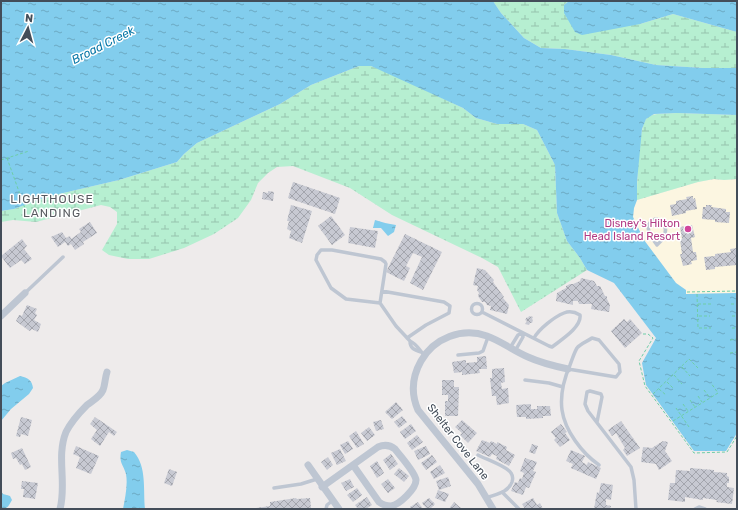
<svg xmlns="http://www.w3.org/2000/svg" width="738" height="510" viewBox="0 0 738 510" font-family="Rubik,sans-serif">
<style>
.commercial{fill:#fcf6e1}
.wetland{fill:url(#wetland-marsh)}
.water{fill:url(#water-ripples)}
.building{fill:url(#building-cross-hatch)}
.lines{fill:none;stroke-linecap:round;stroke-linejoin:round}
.path{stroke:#6ecda7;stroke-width:1;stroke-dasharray:3 2;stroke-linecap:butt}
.service{stroke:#bec6d2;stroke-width:3.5}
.minor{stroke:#bec6d2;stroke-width:7}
.hotel-dot{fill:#d1479c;stroke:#fff;stroke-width:1.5}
.labels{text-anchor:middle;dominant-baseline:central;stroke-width:3;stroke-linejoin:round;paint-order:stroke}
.hotel-label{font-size:11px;fill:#b23c85;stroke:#fff;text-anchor:end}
.street-label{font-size:11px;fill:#434d59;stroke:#fff}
.water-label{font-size:12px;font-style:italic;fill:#0877a7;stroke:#fff}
.neighbourhood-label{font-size:12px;letter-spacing:1px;fill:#585b60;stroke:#fff}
</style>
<defs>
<pattern id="wetland-marsh" width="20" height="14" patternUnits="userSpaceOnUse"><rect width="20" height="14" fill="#b6efd1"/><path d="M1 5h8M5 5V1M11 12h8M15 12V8" fill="none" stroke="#96c4ad"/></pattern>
<pattern id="water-ripples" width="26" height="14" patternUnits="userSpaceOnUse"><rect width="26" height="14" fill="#82cded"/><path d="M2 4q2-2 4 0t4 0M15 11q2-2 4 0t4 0" fill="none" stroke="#6ca9c3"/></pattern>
<pattern id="building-cross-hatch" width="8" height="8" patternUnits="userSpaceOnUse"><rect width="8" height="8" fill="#c7c9d2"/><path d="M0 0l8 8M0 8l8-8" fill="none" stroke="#a3a5ad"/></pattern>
</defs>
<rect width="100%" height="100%" fill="#eeebeb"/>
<path class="commercial" d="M714 179 724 180 737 179V293L686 294V290L676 283 644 240 633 217 634 208 637 200 698 182Z"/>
<path class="wetland" d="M493 1H569L564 5 640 24 673 14 737 32V68H703L656 65 611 55 565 49 541 48 524 38 501 13Z
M359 66H371L389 73 463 108 476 118 497 124H523L537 130 555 165 557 213 567 241 580 258 587 270 521 312 498 267 482 258 392 215 350 188 293 166 277 167 268 173 258 183 251 200 238 218 214 234 184 248 149 259H128L109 255 102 250 117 224V212L110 207 101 205 36 222 13 220 1 222V211L14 209 46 197 119 180 177 162 184 154 197 143 280 104 311 85Z
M677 113 737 115V179L724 180 714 179 698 182 637 200C637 187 638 126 647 118 654 112 668 114 677 113Z"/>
<path class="water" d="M1 1H493L501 13 524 38 541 48 565 49 611 55 656 65 703 68H737V115L677 113 654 114 646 119 642 129 637 182V200L634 208 633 217 644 240 676 283 686 290V294L737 293V433L726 451H694L646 385 642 363 656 338 614 283 587 270 580 258 567 241 557 213 555 165 537 130 523 124H497L476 118 463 108 371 66H359L311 85 280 104 197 143 184 154 177 162 119 180 46 197 14 209 1 211Z
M569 1H737V32L673 14 640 24 582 35 575 32 564 13V5Z
M375 220C382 222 388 224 396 225L394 232 388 236 381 228H373Z
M20 376C28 378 32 380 33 388L29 394 11 409 1 421V386L5 383Z
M127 450 134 452C147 467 143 490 145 509H123C125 498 128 485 126 474 123 464 119 463 121 452Z
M1 491 3 494 10 496 12 500C9 505 8 509 1 509Z"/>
<path class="building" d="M293 182 340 198 335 214 288 198Z
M268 191 274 192 273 201 262 199 263 192 268 193Z
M693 196V199L695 198 697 209 686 211V213L672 216 670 205 676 204V201L687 199 686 197Z
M291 205 312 211 302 243 289 238 291 231 287 229 289 221H287Z
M706 205H712L711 207 726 209V212H730L729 223 715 222V220L702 219 703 207H706Z
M331 216 345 235 332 245 318 226Z
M90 222 97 233 83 242 84 244 75 250 71 244 68 246 65 242 58 247 51 237 62 232 66 238 70 236 71 239 81 232 79 229Z
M692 225 695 237 691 238 693 252H696L697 260 691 261 692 264 683 266 680 254H682L680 240 682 239 680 227Z
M350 227 378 231 375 248 348 243Z
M405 234 442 252 423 290 410 283 422 257 413 253 406 266 410 268 404 281 386 272Z
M22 239 27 246 24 249 32 259 25 264 21 260 10 268 1 256Z
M737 248V265L715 267V269L706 270 704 257 715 256V254L731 252 730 249Z
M477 268 485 270 494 280 493 282 504 297 503 298 509 305 507 314 490 310 491 306 487 305 485 302H482L478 296 479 293 477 290 478 286 473 285Z
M581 278 594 281 597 286H600L605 296H607V299L610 305 609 312 591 309 592 304H579L578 301H573V305L556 301 557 293 566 288V286L570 284H573L580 281Z
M27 305 37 309 35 313 37 315 34 320 41 324 38 332 32 329 30 331 28 330 16 321 19 315 22 316Z
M529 316 533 317 532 319 533 320 532 323H530L529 325 525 324 527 321 525 320 527 317 528 318Z
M624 319 627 322 630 319 642 333 625 348 611 331Z
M486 356 487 369H479L480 373 462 375V372L454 373 452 362 466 360V363L477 362V357Z
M504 368 505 382 501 383 502 389 508 388 509 403 497 405 496 396H492L490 378H492V369Z
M442 380H454V387H459L458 416H445V401H448V395H442Z
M396 402 403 410 392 419 385 412Z
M531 404V409H537V406H550L551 416H543V418L526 419V417H517L516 405Z
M402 416 407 422 399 428 394 422Z
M21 417 32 420 28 436 21 434 20 437 16 436Z
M95 417 117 432 114 436 109 432 100 446 91 439 97 430 90 424Z
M381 420 384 429 376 431 373 422Z
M462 420 477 433 468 443 460 435 462 433 455 427Z
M621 421 640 448 627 456 623 450 625 448 616 433 612 436 608 430Z
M411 424 416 431 405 439 400 432Z
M561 424 567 432 565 433 570 440 560 447 554 440 556 438 551 432Z
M369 427 375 435 367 441 361 433Z
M356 431 364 444 357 448 349 436Z
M417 435 423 442 412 450 407 443Z
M482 440 490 443 491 441 497 444V442L507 447 506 450 515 455 509 466 496 459 497 456 492 454 490 457 476 451Z
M348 441 353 449 345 454 340 445Z
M663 441 668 442 665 451 672 461 659 470 656 464 641 462 643 447 652 448Z
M532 444 538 446 535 454 529 452Z
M76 446 99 456 91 474 76 468 80 457 73 454Z
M426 446 430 454 418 460 414 451Z
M22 448 31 467 25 470 22 464 20 465 16 458 13 459 11 453Z
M340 449 346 461 337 465 331 453Z
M571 450 585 456 582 462 587 465 588 462 601 468 596 479 571 468 573 464 566 461Z
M391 454 398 464 390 470 383 460Z
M432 455 437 462 426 470 421 463Z
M328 457 333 465 327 470 321 462Z
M525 458 537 462 533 471 536 472 529 488 526 487 523 495 511 491 515 482 518 483 520 478 522 479 524 473 520 471Z
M377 461 384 473 377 478 370 466Z
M440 465 445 473 434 479 430 472Z
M399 468 409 476 404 482 394 474Z
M690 468 714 470V472L727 473V476L729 477V483H727V487L734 488 732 504 716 502 717 500 703 498V500L685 497V502L668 500 670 483H675L676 470 690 471Z
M169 469 177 472 172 486 164 483Z
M448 477 451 486 439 490 436 481Z
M350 479 354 487 346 491 341 483Z
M388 479 395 488 388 493 381 484Z
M22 481 38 483 35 499 23 497 24 489H21Z
M601 483 613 485 611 500 606 499V505L611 506 610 509H594L597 492 599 493Z
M357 488 362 495 353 502 347 495Z
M438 490 449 494 445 502 435 498Z
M367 497 372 505 366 509H358L355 505Z
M296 498 297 499 310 498 311 508 307 509H256V508L270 506V502Z
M429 498 435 504 430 509H427L422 503Z
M533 498 537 505 540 503 543 509H525L522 504Z
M418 502 423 509H411L410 507Z
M454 502 462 509H449Z"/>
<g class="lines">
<path class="path" d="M7 158 27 214
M1 160 29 151
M687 292 737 291
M697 294 698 328H711
M698 304H711
M731 304H737
M699 316H710
M732 316H737
M732 328H737
M643 334H648L653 338 639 361 645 386 694 453 727 452 737 436
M730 340 737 339
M730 353 737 352
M682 367 690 376
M674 375 682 384
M667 382 673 388
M659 389 666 395
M704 390 710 398
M653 394 689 359 698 368
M698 396 702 402
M690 400 695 407
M683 404 688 411
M676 408 689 427
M673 421 718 393 711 383"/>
<path class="service" d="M655 219 662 220C669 230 665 238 657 245 651 237 642 225 655 219Z
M382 291 444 302 450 306 449 313 426 325 407 338
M25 293 63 257
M380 303 346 299 331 288 316 260 317 255 321 250H332L381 259 385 262 386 264 380 303 396 326 410 341
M471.5 309a5.5 5.5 0 1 1 11 0a5.5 5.5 0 1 1-11 0Z
M482 312 549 346 552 347C561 340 582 327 580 315 575 312 569 311 564 313 554 317 539 329 534 338
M510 348 518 335 522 333 523 337 515 351
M421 352C414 350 410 348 410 341 417 344 419 350 425 356
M458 355 479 353 483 351 488 337
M568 369 616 377 620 372 619 364 599 340 592 338C588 341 580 344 577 348 574 353 572 360 570 365 564 379 560 395 562 410 565 431 582 453 599 465
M525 380 549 383 563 387
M597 422 602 397 601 394 590 391 587 392 585 404 588 411 631 467 634 480 636 509
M478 455C485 459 507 466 511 473 513 476 513 479 512 482 508 493 496 494 486 498
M274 488 301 484 317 479
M502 492 519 509
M326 509 327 505 332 501
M695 509 699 507 705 509"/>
<path class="minor" d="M1 316 25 293
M308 465 339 509
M322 487 378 447C385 444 390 445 395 449 400 456 415 472 416 480 416 489 399 505 391 506 386 506 383 505 379 502L353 465
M60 509C67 483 56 457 66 432 71 422 79 413 87 405 92 401 100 397 103 390 105 385 105 378 107 372
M493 509 478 484 418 410C411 394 412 377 421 361 434 338 462 327 487 336 501 341 514 351 528 357 541 363 554 366 568 369"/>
</g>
<circle class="hotel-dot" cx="688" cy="229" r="4"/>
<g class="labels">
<g class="hotel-label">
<text x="680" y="223">Disney's Hilton<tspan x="680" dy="13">Head Island Resort</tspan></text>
</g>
<g class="street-label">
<text transform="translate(458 442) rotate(52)">Shelter Cove Lane</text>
</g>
<g class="water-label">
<text transform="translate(103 45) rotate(-27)">Broad Creek</text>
</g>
<g class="neighbourhood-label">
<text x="52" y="199">LIGHTHOUSE<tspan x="52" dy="14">LANDING</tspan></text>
</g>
</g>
<rect width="738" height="510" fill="none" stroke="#434d59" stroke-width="4"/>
<g transform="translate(28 28) rotate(6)" stroke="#ffffff" stroke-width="3" paint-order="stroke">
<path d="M0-3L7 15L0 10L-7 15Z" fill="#434d59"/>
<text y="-6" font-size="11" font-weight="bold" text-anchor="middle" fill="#434d59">N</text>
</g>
</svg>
